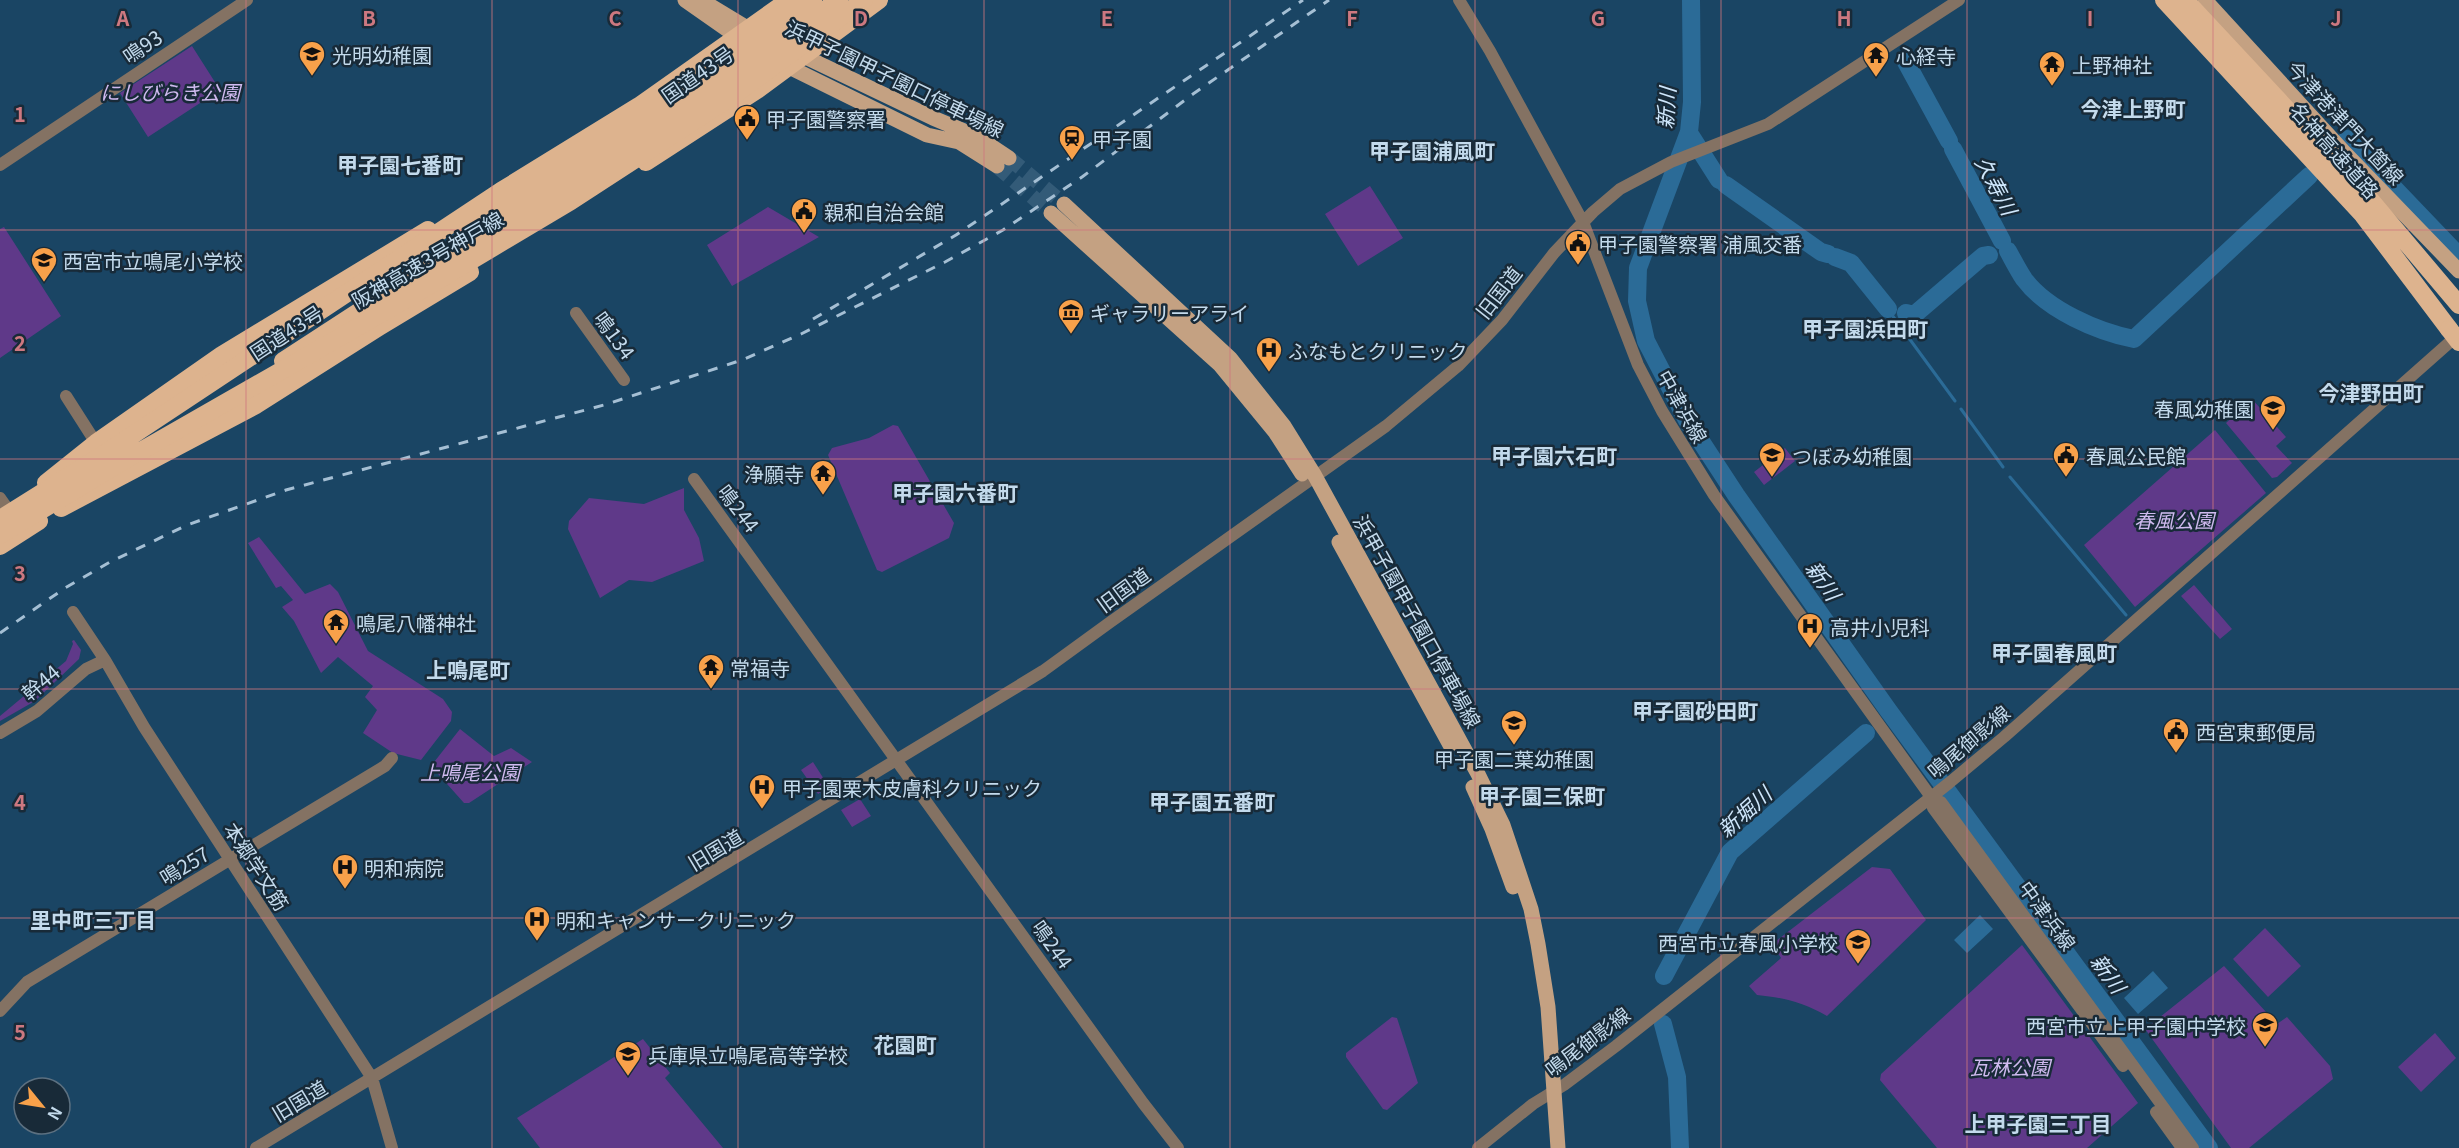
<svg xmlns="http://www.w3.org/2000/svg" width="2459" height="1148" viewBox="0 0 2459 1148" font-family="Georgia,'Noto Sans JP',serif">
<style>
.green{fill:#5f3989}
.water{fill:#2b6b97}
.lines{fill:none;stroke-linecap:round;stroke-linejoin:round}
.stream{stroke:#2b6b97;stroke-width:3}
.river{stroke:#2b6b97;stroke-width:18}
.major-tunnel{stroke:#335b78;stroke-width:15;stroke-dasharray:15 8;stroke-linecap:butt}
.minor{stroke:#847263;stroke-width:12}
.major{stroke:#c4a182;stroke-width:15}
.highway{stroke:#ddb38e;stroke-width:18}
.rail{stroke:#a5bfd4;stroke-width:3;stroke-dasharray:10 10;stroke-linecap:butt}
.highway-bridge{stroke:#ddb38e;stroke-width:18}
.grid{fill:none;stroke:#cd7880;stroke-width:1.5;stroke-opacity:0.55}
.labels{text-anchor:middle;dominant-baseline:central;stroke-width:5;stroke-linejoin:round;paint-order:stroke}
.street-label{font-size:20px;fill:#c3daec;stroke:#182a38}
.poi-label{font-size:20px;fill:#c3daec;stroke:#182a38;text-anchor:start}
.park-label{font-size:20px;font-style:italic;fill:#cfbaef;stroke:#182a38}
.water-label{font-size:21px;font-style:italic;fill:#cfe7fc;stroke:#182a38}
.neighbourhood-label{font-size:21px;font-weight:bold;fill:#c3daec;stroke:#182a38}
.grid-label{font-size:20px;text-anchor:middle;font-weight:bold;fill:#cd7880;stroke:#182a38;stroke-width:5;stroke-linejoin:round;paint-order:stroke}
</style>
<rect width="100%" height="100%" fill="#1a4564"/>
<path class="green" d="M192 46 220 90 148 137 120 93Z
M1370 186 1403 238 1358 266 1325 214Z
M768 207 819 237 732 286 707 245Z
M4 227 61 316 0 358V229Z
M2252 399 2286 437 2276 446 2292 463 2277 477 2272 478 2226 423Z
M893 425 898 426 954 523 949 538 882 572 877 570 828 455 832 448 869 438Z
M2215 430 2266 493 2135 607 2084 545Z
M1785 448 1795 461 1764 485 1754 472Z
M684 488V510L699 538 704 561 652 582 629 580 600 598 568 529 569 521 589 498 644 504Z
M259 537 305 594 330 584 338 592 368 651 443 699 452 712 451 721 421 760 393 753 363 733 377 710 365 697 373 686 338 657 321 673 294 621 282 607 293 600 281 586 276 588 248 543Z
M2194 585 2232 629 2220 639 2181 596Z
M74 640 81 650 79 659 35 701 0 721V716L66 661 73 644 72 641Z
M460 729 494 756 511 748 532 762 469 803H464L431 766Z
M813 762 829 787 818 794 801 770Z
M860 799 871 816 852 827 841 810Z
M1872 867 1890 869 1926 920 1827 1016C1802 1002 1786 998 1757 995L1749 986 1781 958 1772 944Z
M2265 928 2301 966 2268 997 2233 959Z
M2022 945 2138 1103 2087 1148H1937L1880 1080 1881 1074Z
M2224 966 2277 1024 2287 1017 2330 1066 2333 1079 2249 1148H2231L2145 1029Z
M1392 1017 1397 1018 1418 1083 1387 1110 1383 1109 1346 1057V1053Z
M2435 1033 2456 1058 2421 1092 2398 1067Z
M643 1039 670 1073 665 1078 723 1148H540L517 1118Z"/>
<path class="water" d="M1980 915 1993 929 1967 953 1954 940Z
M2153 971 2168 988 2138 1014 2124 998Z"/>
<g class="lines">
<path class="stream" d="M1892 315 1955 401
M1961 409 2003 467
M2010 477 2126 615"/>
<path class="river" d="M1691 0 1692 102 1689 132 1638 268 1637 301 1646 341 1687 420 1736 495 1888 710 2209 1148
M1906 62 1949 141
M1691 136 1719 180
M2346 141 2347 139 2459 256
M1953 149 2002 241
M1726 185 1821 252 1828 254
M2008 251C2013 260 2018 270 2024 279 2047 310 2098 332 2134 339L2309 176
M1835 257 1851 263 1888 309
M1906 313 1914 315 1983 256 1989 255
M1664 976 1730 852 1866 733
M1663 1024 1677 1077 1680 1148"/>
<path class="major-tunnel" d="M1009 158 1064 204
M997 166 1051 213"/>
<path class="minor" d="M1459 0 1490 51 1583 222 1638 365 1662 411 1714 495 1931 797 1941 802 2193 1148
M0 165 247 0
M576 313 624 380
M66 396 96 443
M694 479 1143 1103 1178 1148
M0 498 14 518
M73 612 105 660 144 727 372 1078 392 1148
M0 733 37 711 86 669 105 660
M1931 797 1933 808 2123 1066
M0 1011 27 982 385 766 392 758
M2156 1112 2182 1148
M256 1148 1043 671 1109 623 1386 426 1458 366 1502 320 1554 253 1593 212 1620 189 1671 162 1768 124 1959 0
M1478 1148 1533 1104 1564 1085 1616 1046 1949 783 2004 737 2459 334"/>
<path class="major" d="M685 0 745 42
M701 0 757 34
M2205 0 2345 153 2459 271
M795 52 933 118 976 136 1009 158
M779 62 927 135 959 142 997 166
M1064 204 1230 358 1284 426 1315 476 1478 774 1503 825 1531 909 1538 944 1548 1007 1558 1148
M1051 213 1220 365 1275 432 1302 474
M1339 542 1450 745
M1473 787 1492 829 1513 887"/>
<path class="highway" d="M2164 0 2363 215 2449 329
M2185 0 2362 190 2459 305
M646 162 757 90 879 0
M283 361 366 307
M46 483 96 443 222 355 428 230
M61 508 256 405 379 327 470 272
M0 546 39 521"/>
<path class="rail" d="M813 319 956 235 1303 0
M0 633 65 588 110 562 187 525 286 490 604 405 742 360 801 334 945 262 1003 230 1082 177 1193 94 1329 0"/>
<path class="highway-bridge" d="M464 230C582 156 702 84 813 0
M366 307 638 141 839 0
M2449 329 2459 342
M0 519 104 454 501 191 639 106 789 0
M0 535 113 467 410 297 571 201 734 95 864 0"/>
</g>
<path class="grid" d="M246 0V1148M492 0V1148M738 0V1148M984 0V1148M1230 0V1148M1475 0V1148M1721 0V1148M1967 0V1148M2213 0V1148M0 230H2459M0 459H2459M0 689H2459M0 918H2459"/>
<defs>
<g id="school-pin" transform="scale(1.35)"><path d="M0 17L-7.5 6A9.5 9.5 0 1 1 7.5 6Z" fill="#f8a14a" stroke="#182a38"/><path d="M0-5L7-2L0 1L-7-2ZM-4 1L0 2.5L4 1V4Q0 6-4 4Z" fill="#111"/></g>
<g id="temple-pin" transform="scale(1.35)"><path d="M0 17L-7.5 6A9.5 9.5 0 1 1 7.5 6Z" fill="#f8a14a" stroke="#182a38"/><path d="M0-6L5-2H3V0L6.5 2.5H4V6H1.5V3h-3V6H-4V2.5H-6.5L-3 0V-2H-5Z" fill="#111"/></g>
<g id="civic-pin" transform="scale(1.35)"><path d="M0 17L-7.5 6A9.5 9.5 0 1 1 7.5 6Z" fill="#f8a14a" stroke="#182a38"/><path d="M-.6-6.5H3V-4.5H.6V-3L4-1V1h2V6H-6V1h2V-1L-.6-3ZM-1.2 2.5V6h2.4V2.5Z" fill="#111"/></g>
<g id="station-pin" transform="scale(1.35)"><path d="M0 17L-7.5 6A9.5 9.5 0 1 1 7.5 6Z" fill="#f8a14a" stroke="#182a38"/><path d="M-3-6H3Q5-6 5-4V2Q5 4 3 4L4.5 6H3L1.5 4h-3L-3 6H-4.5L-3 4Q-5 4-5 2V-4Q-5-6-3-6ZM-3.5-4v3h7v-3ZM-3.5 1v1.5H-2V1ZM2 1v1.5H3.5V1Z" fill="#111"/></g>
<g id="museum-pin" transform="scale(1.35)"><path d="M0 17L-7.5 6A9.5 9.5 0 1 1 7.5 6Z" fill="#f8a14a" stroke="#182a38"/><path d="M0-6L6-3V-2H-6V-3ZM-5-1h2V3h-2ZM-1-1h2V3h-2ZM3-1h2V3H3ZM-6 4H6V6H-6Z" fill="#111"/></g>
<g id="hospital-pin" transform="scale(1.35)"><path d="M0 17L-7.5 6A9.5 9.5 0 1 1 7.5 6Z" fill="#f8a14a" stroke="#182a38"/><path d="M-5-5h3v3.5h4V-5h3V5h-3V1.5h-4V5h-3Z" fill="#111"/></g>
</defs>
<g fill-rule="evenodd">
<use href="#school-pin" x="312" y="54"/>
<use href="#temple-pin" x="1876" y="55"/>
<use href="#temple-pin" x="2052" y="64"/>
<use href="#civic-pin" x="747" y="118"/>
<use href="#station-pin" x="1072" y="138"/>
<use href="#civic-pin" x="804" y="211"/>
<use href="#civic-pin" x="1578" y="243"/>
<use href="#school-pin" x="44" y="260"/>
<use href="#museum-pin" x="1071" y="312"/>
<use href="#hospital-pin" x="1269" y="350"/>
<use href="#school-pin" x="2273" y="408"/>
<use href="#school-pin" x="1772" y="455"/>
<use href="#civic-pin" x="2066" y="455"/>
<use href="#temple-pin" x="823" y="473"/>
<use href="#temple-pin" x="336" y="622"/>
<use href="#hospital-pin" x="1810" y="626"/>
<use href="#temple-pin" x="711" y="667"/>
<use href="#school-pin" x="1514" y="723"/>
<use href="#civic-pin" x="2176" y="731"/>
<use href="#hospital-pin" x="762" y="787"/>
<use href="#hospital-pin" x="345" y="867"/>
<use href="#hospital-pin" x="537" y="919"/>
<use href="#school-pin" x="1858" y="942"/>
<use href="#school-pin" x="2265" y="1025"/>
<use href="#school-pin" x="628" y="1054"/>
</g>
<g class="labels">
<g class="street-label">
<text transform="translate(142 46) rotate(-34)">鳴93</text>
<text transform="translate(697 74) rotate(-35)">国道43号</text>
<text transform="translate(895 78) rotate(26)">浜甲子園甲子園口停車場線</text>
<text transform="translate(2346 122) rotate(47)">今津港津門大箇線</text>
<text transform="translate(2335 150) rotate(48)">名神高速道路</text>
<text transform="translate(427 259) rotate(-30)">阪神高速3号神戸線</text>
<text transform="translate(1498 292) rotate(-52)">旧国道</text>
<text transform="translate(286 332) rotate(-33)">国道43号</text>
<text transform="translate(615 335) rotate(54)">鳴134</text>
<text transform="translate(1683 406) rotate(61)">中津浜線</text>
<text transform="translate(739 508) rotate(53)">鳴244</text>
<text transform="translate(1123 589) rotate(-36)">旧国道</text>
<text transform="translate(1418 621) rotate(61)">浜甲子園甲子園口停車場線</text>
<text transform="translate(40 682) rotate(-40)">幹44</text>
<text transform="translate(1968 741) rotate(-40)">鳴尾御影線</text>
<text transform="translate(715 849) rotate(-31)">旧国道</text>
<text transform="translate(184 865) rotate(-31)">鳴257</text>
<text transform="translate(257 866) rotate(57)">本郷学文筋</text>
<text transform="translate(2048 915) rotate(54)">中津浜線</text>
<text transform="translate(1053 944) rotate(55)">鳴244</text>
<text transform="translate(1587 1041) rotate(-37)">鳴尾御影線</text>
<text transform="translate(299 1100) rotate(-31)">旧国道</text>
</g>
<g class="poi-label">
<text x="332" y="54">光明幼稚園</text>
<text x="1896" y="55">心経寺</text>
<text x="2072" y="64">上野神社</text>
<text x="766" y="118">甲子園警察署</text>
<text x="1092" y="138">甲子園</text>
<text x="824" y="211">親和自治会館</text>
<text x="1598" y="243">甲子園警察署 浦風交番</text>
<text x="63" y="260">西宮市立鳴尾小学校</text>
<text x="1090" y="312">ギャラリーアライ</text>
<text x="1288" y="350">ふなもとクリニック</text>
<text x="2254" y="408" text-anchor="end">春風幼稚園</text>
<text x="1792" y="455">つぼみ幼稚園</text>
<text x="2086" y="455">春風公民館</text>
<text x="804" y="473" text-anchor="end">浄願寺</text>
<text x="356" y="622">鳴尾八幡神社</text>
<text x="1830" y="626">高井小児科</text>
<text x="730" y="667">常福寺</text>
<text x="2196" y="731">西宮東郵便局</text>
<text x="1514" y="758" text-anchor="middle">甲子園二葉幼稚園</text>
<text x="782" y="787">甲子園栗木皮膚科クリニック</text>
<text x="364" y="867">明和病院</text>
<text x="556" y="919">明和キャンサークリニック</text>
<text x="1838" y="942" text-anchor="end">西宮市立春風小学校</text>
<text x="2246" y="1025" text-anchor="end">西宮市立上甲子園中学校</text>
<text x="648" y="1054">兵庫県立鳴尾高等学校</text>
</g>
<g class="park-label">
<text x="170" y="91">にしびらき公園</text>
<text x="2174" y="519">春風公園</text>
<text x="470" y="771">上鳴尾公園</text>
<text x="2010" y="1066">瓦林公園</text>
</g>
<g class="water-label">
<text transform="translate(1665 108) rotate(-86)">新川</text>
<text transform="translate(1997 185) rotate(62)">久寿川</text>
<text transform="translate(1824 580) rotate(55)">新川</text>
<text transform="translate(1744 811) rotate(-42)">新堀川</text>
<text transform="translate(2109 973) rotate(54)">新川</text>
</g>
<g class="neighbourhood-label">
<text x="2133" y="108">今津上野町</text>
<text x="1432" y="150">甲子園浦風町</text>
<text x="400" y="164">甲子園七番町</text>
<text x="1865" y="328">甲子園浜田町</text>
<text x="2371" y="392">今津野田町</text>
<text x="1554" y="455">甲子園六石町</text>
<text x="955" y="492">甲子園六番町</text>
<text x="2054" y="652">甲子園春風町</text>
<text x="468" y="669">上鳴尾町</text>
<text x="1695" y="710">甲子園砂田町</text>
<text x="1542" y="795">甲子園三保町</text>
<text x="1212" y="801">甲子園五番町</text>
<text x="93" y="919">里中町三丁目</text>
<text x="905" y="1044">花園町</text>
<text x="2038" y="1123">上甲子園三丁目</text>
</g>
</g>
<g class="grid-label">
<text x="123" y="26">A</text>
<text x="369" y="26">B</text>
<text x="615" y="26">C</text>
<text x="861" y="26">D</text>
<text x="1107" y="26">E</text>
<text x="1352" y="26">F</text>
<text x="1598" y="26">G</text>
<text x="1844" y="26">H</text>
<text x="2090" y="26">I</text>
<text x="2336" y="26">J</text>
<text x="20" y="122">1</text>
<text x="20" y="351">2</text>
<text x="20" y="581">3</text>
<text x="20" y="810">4</text>
<text x="20" y="1040">5</text>
</g>
<g transform="translate(42 1106) rotate(120)"><circle r="28" fill="#182a38" stroke="#5c7080" stroke-width="1.5"/>
<path d="M0-4.5L10 22L0 15L-10 22Z" fill="#f8a14a"/>
<text y="-9" font-size="16" font-weight="bold" text-anchor="middle" fill="#c3daec">N</text>
</g>
</svg>
